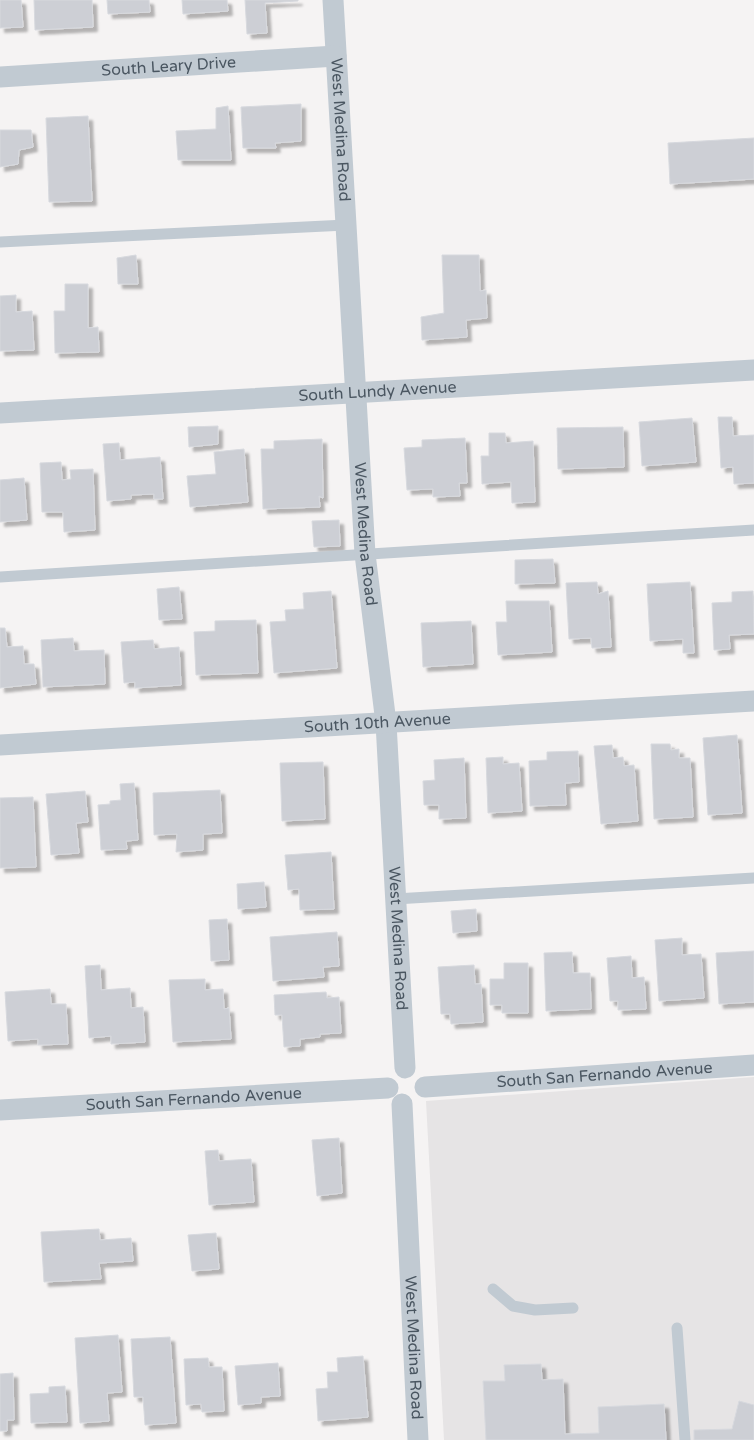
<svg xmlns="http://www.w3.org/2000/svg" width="754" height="1440" viewBox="0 0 754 1440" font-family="'Varela Round',sans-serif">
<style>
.education{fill:#e6e4e5}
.building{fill:#cdcfd5;stroke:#d7d9de;filter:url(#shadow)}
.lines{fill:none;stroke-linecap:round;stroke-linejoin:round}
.service{stroke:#c1cad2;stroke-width:11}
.minor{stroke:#c1cad2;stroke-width:21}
.labels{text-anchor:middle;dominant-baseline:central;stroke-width:4;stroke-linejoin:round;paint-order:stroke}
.street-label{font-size:16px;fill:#4a5661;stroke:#fff}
</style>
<defs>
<filter id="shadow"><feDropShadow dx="4.5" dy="4.5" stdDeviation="1" flood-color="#0004"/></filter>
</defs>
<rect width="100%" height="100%" fill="#f5f3f3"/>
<path class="education" d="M754 1077V1440H444L426 1101Z"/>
<path class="building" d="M0 0H21L23 27 0 28Z
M34 0H92L93 27 35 30Z
M107 0H149L150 12 108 14Z
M182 0H227L228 11 183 14Z
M245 0H298V1L265 3 267 33 247 34Z
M301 104V141L275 143 276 148H243L241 107Z
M228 106 231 160H178L176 131 216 129V108Z
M88 116 92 201 49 202 46 118Z
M0 130H31L33 147 19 150 18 164 0 167Z
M754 138V179L670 184 668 143Z
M136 255 138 284H118L117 258Z
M442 255H479L480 291 486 290 487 318 466 320 467 337 422 340 421 317 444 313Z
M65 284H88V328L98 327 99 352 55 353 54 311H65Z
M16 295V312L32 311 34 350 0 351V296Z
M718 417H732L733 436 754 435V483L734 484 733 467 721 468Z
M692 418 696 462 642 466 639 422Z
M218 426V444L189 447 188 427Z
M623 427 624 467 558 469 557 428Z
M489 433H505L506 443 533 441 535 502 512 503 511 482 482 484 481 456H489Z
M465 438 467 483H459L460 496 433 497V489L407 490 404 448 422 447V440Z
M322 439 323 498 319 496 320 507 263 509 261 449H274V441Z
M119 443 120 460 160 457 163 499H154V494L131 495V499L107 501 103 444Z
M244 449 248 502 190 507 187 476 216 474 214 452Z
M61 462 62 480 71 479 70 470 93 469 95 530 64 532 63 512H42L40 463Z
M24 478 27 520 0 522V480Z
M339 520 340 546 314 547 312 521Z
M553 559 555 583 515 584V560Z
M597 582 598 594 608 591 611 647 592 648 591 638 569 639 566 583Z
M690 582 694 653H683V639L650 641 647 584Z
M179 587 182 619 159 620 157 589Z
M331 591 337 668 274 673 270 622 286 621 285 610 304 609 303 593Z
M753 591 754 634 729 635 730 649 714 650 712 603 732 602V592Z
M506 601H549L552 652 498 655 496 622H507Z
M256 620 258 673 196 675 194 632 215 631V621Z
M471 621 473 664 423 667 421 623Z
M0 628H5L7 647 23 646 24 664H34L36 684 0 688Z
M73 638 74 651 104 650 105 684 43 687 41 640Z
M153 640 154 649 179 647 181 685 135 688V682L124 683 121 642Z
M737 735 742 813 708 815 703 738Z
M651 744H670L671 750 679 749V758H690L693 817 654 819Z
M612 745 613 758 623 757 624 766 634 765 638 821 601 824 594 746Z
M578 751 579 782 565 783 566 805 530 806 529 761 547 760V752Z
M503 757V764L519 763 522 811 488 813 486 758Z
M464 758 466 818 439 819V805H424L423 781 435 780 434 760Z
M323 762 325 819 282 821 280 763Z
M134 783 138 840 126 841 127 849 101 850 98 805 110 804V801L121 800 120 784Z
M220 790 222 833 203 834V850L176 852 177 834 154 835 153 793Z
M85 791 88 822 76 823 79 853 51 855 46 794Z
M33 797 36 867 0 868V798Z
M331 852 334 909 300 910 299 889 288 890 285 855Z
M264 882 266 907 238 909 237 884Z
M476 909 477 931 453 933 451 911Z
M227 919 229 960 211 961 209 920Z
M337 932 339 966 323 967 324 977 273 981 270 937Z
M682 938V955L701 954 704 998 659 1001 655 940Z
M754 951V1002L719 1004 716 953Z
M572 952 573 973H590L591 1009 546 1011 544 953Z
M631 956 632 978 644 977 646 1009 618 1010V1001H610L607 958Z
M504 963H528V1013H502V1005H490V979H504Z
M100 965 101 990 130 988 131 1008 143 1007 145 1042 111 1044V1036L89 1038 85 966Z
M474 965 475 984H481L483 1022 451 1024 450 1014H441L438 967Z
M205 979V990L223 989 224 1009 229 1008 231 1039 173 1042 169 980Z
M50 989 51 1004H66L68 1044 38 1045V1039L8 1041 5 992Z
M326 992 327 998 339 997 341 1033 320 1034V1037L300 1039V1046L284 1047 282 1015H275L274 995Z
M339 1138 342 1193 317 1196 312 1140Z
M218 1150 219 1161 251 1159 254 1202 209 1205 205 1151Z
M99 1229 100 1240 131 1238 133 1261 99 1263 101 1279 44 1282 41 1232Z
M216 1233 219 1269 192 1271 188 1235Z
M118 1335 122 1392 107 1393 109 1421 80 1423 75 1338Z
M170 1337 176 1423 145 1425 143 1397H134L131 1339Z
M363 1356 368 1417 318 1421 316 1389 328 1388 327 1372H338L337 1358Z
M208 1358 209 1367H222L224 1411 202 1412 201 1404 186 1405 184 1359Z
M278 1363 280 1396 261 1397V1403L238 1405 235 1366Z
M541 1364 542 1380 563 1379 565 1434 599 1433 598 1407 664 1404 666 1440H486L483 1381H505L504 1365Z
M13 1373 14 1420H7V1431H0V1374Z
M65 1386 67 1422 31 1423 30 1394 49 1393V1387Z
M739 1401 754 1405V1440H694V1430L732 1429Z"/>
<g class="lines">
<path class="service" d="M0 242 346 225
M0 577 754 530
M395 899 754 878
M493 1289 513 1306 535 1310 573 1308
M677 1328 685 1440"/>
<g class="minor">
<path id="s1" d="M333 0 365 554 386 723 405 1068"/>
<path id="s2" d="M0 77 336 56"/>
<path id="s3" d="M0 413 754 370"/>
<path id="s4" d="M0 745 754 701"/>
<path id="s5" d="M425 1087 754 1065"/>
<path id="s6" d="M402 1104 418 1440"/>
<path id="s7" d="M0 1110 388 1088"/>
</g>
</g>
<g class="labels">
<g class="street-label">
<text stroke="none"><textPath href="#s2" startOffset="169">South Leary Drive</textPath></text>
<text stroke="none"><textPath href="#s1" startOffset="130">West Medina Road</textPath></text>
<text stroke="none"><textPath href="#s3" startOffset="378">South Lundy Avenue</textPath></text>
<text stroke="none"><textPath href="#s1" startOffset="535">West Medina Road</textPath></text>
<text stroke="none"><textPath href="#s4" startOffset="378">South 10th Avenue</textPath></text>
<text stroke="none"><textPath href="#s1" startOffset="941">West Medina Road</textPath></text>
<text stroke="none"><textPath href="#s5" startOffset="180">South San Fernando Avenue</textPath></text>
<text stroke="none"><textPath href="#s7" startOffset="194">South San Fernando Avenue</textPath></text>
<text stroke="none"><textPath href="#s6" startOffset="244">West Medina Road</textPath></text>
</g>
</g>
</svg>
